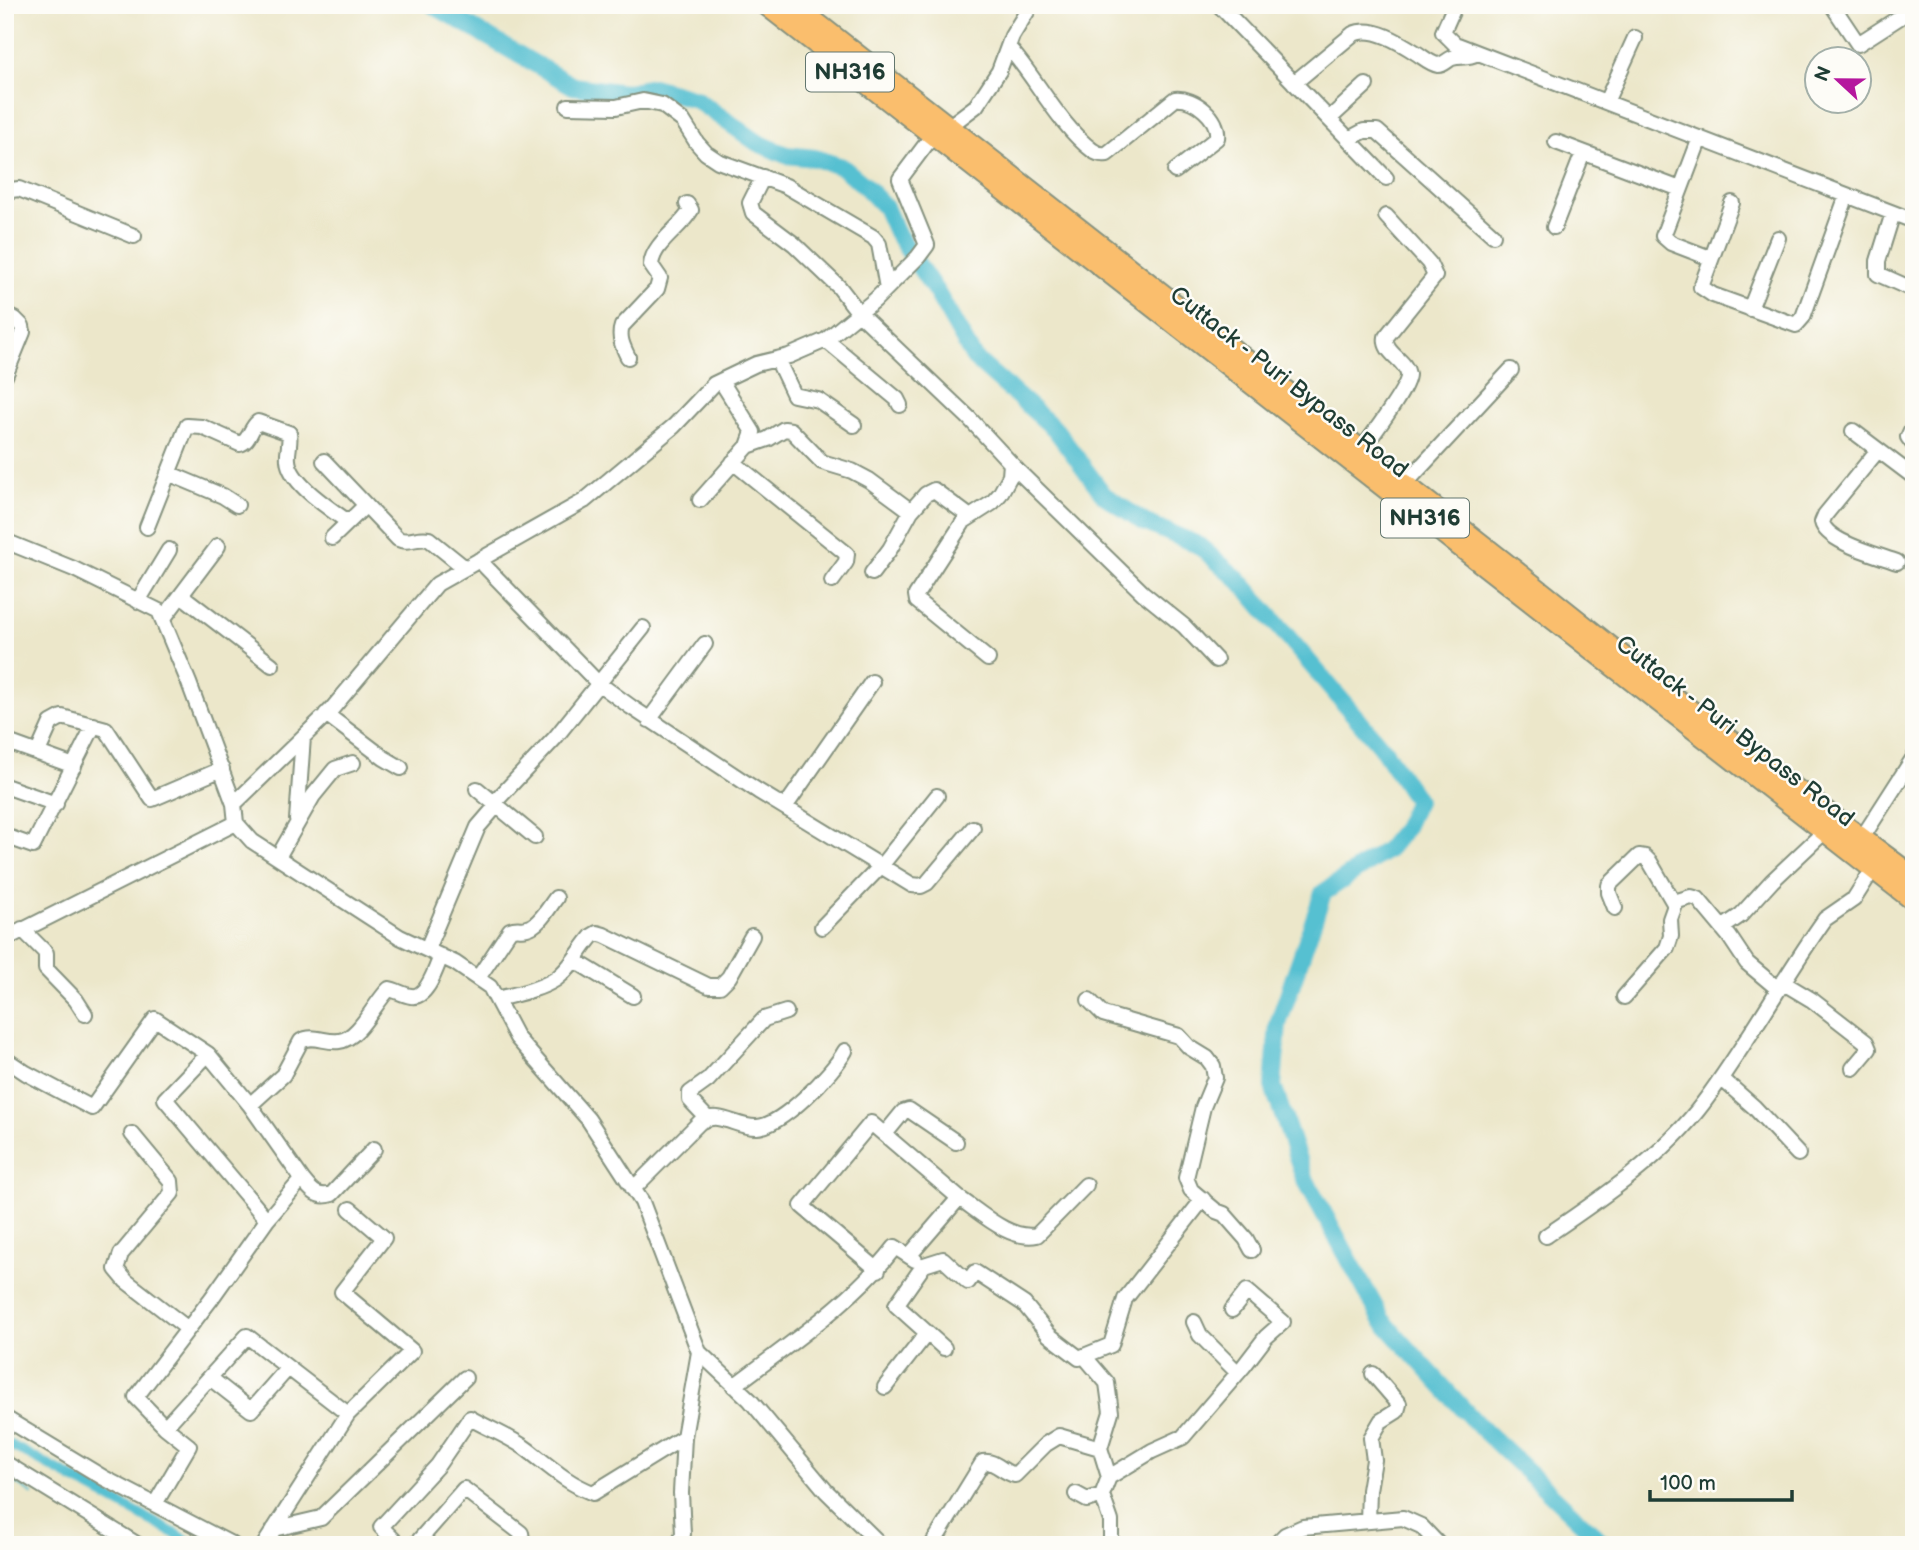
<svg xmlns="http://www.w3.org/2000/svg" width="1919" height="1550" viewBox="0 0 1919 1550" font-family="'Balsamiq Sans',sans-serif">
<style>
.lines{fill:none;stroke-linecap:round;stroke-linejoin:round}
.stream{stroke:#56c0d1;stroke-width:2.5}
.canal{stroke:#56c0d1;stroke-width:10}
.river{stroke:#56c0d1;stroke-width:18}
.minor-casing{stroke:#86927f;stroke-width:18}
.highway-casing{stroke:#86927f;stroke-width:23}
.minor{stroke:#fff;stroke-width:14}
.highway{stroke:#fabe6d;stroke-width:19}
.labels{text-anchor:middle;dominant-baseline:central;stroke-width:5;stroke-linejoin:round;paint-order:stroke}
.shield{fill:#fdfcf7;stroke:#62766e;stroke-width:2}
.shield-label{font-size:23px;font-weight:bold;fill:#1f3d34}
.street-label{font-size:24px;fill:#1f3d34;stroke:#fdfcf7}
</style>
<rect width="100%" height="100%" fill="#fdfcf7"/>
<filter id="ink" filterUnits="userSpaceOnUse"><feTurbulence type="fractalNoise" baseFrequency=".0143" numOctaves="2"/><feDisplacementMap in="SourceGraphic" scale="14" xChannelSelector="R" yChannelSelector="G"/><feConvolveMatrix kernelMatrix="1 2 1 2 8 2 1 2 1" color-interpolation-filters="sRGB"/></filter>
<filter id="wash" filterUnits="userSpaceOnUse"><feTurbulence type="fractalNoise" baseFrequency=".00686" numOctaves="4" result="noise"/><feDisplacementMap in="SourceGraphic" scale="28" xChannelSelector="R" yChannelSelector="G"/><feGaussianBlur stdDeviation="1.57" result="paint"/><feColorMatrix in="noise" values="0 0 0 0 0 0 0 0 0 0 0 0 0 0 0 0 0 1.4 0 .05"/><feComposite in="paint" operator="in"/></filter>
<g filter="url(#wash)">
<rect width="100%" height="100%" fill="#ece7ca"/>
<g class="lines">
<path class="stream" d="M5 1476 32 1494"/>
<path class="canal" d="M5 1442 196 1545"/>
<path class="river" d="M433 5 573 86 624 93 652 87 695 99 758 143 786 155 815 158 842 167 864 185 885 207 896 232 937 293 974 358 1055 429 1104 495 1144 522 1198 545 1240 581 1383 749 1417 801 1404 829 1387 850 1323 893 1278 1024 1273 1086 1304 1177 1382 1320 1476 1423 1605 1545"/>
</g>
</g>
<g filter="url(#ink)">
<g class="lines">
<g class="minor-casing">
<path id="minor" d="M1219 5 1386 178
M1455 5 1443 32 1455 44 1914 221
M1832 5 1858 44 1914 8
M1009 48C1036 78 1060 126 1092 150 1097 154 1101 155 1107 154L1175 99C1194 97 1220 118 1217 138L1175 171
M1294 83 1353 34C1373 25 1401 43 1418 54 1424 58 1431 64 1438 65 1444 65 1447 60 1452 58 1461 55 1466 59 1478 53
M1606 102 1635 38
M568 106 616 107 643 101 662 105 683 121 697 143 706 153 718 161 786 186 873 237 879 244 887 288
M1329 119 1366 85
M1700 138 1663 236 1671 243 1710 258
M1349 139 1364 131H1377L1493 235
M1556 142 1680 189
M763 177 750 203 753 213 794 244 839 287 859 313 969 418 1019 472 1143 593 1184 626 1216 660
M5 197 11 190 19 189 134 236
M1732 203 1701 287 1713 295 1796 325 1803 317 1847 195
M1893 213 1878 261V274L1914 290
M1554 227 1583 153
M1750 309 1778 238
M5 315 15 319 22 326 23 332 5 376
M826 340 897 399 900 405
M628 357C623 347 618 337 622 326L657 289 660 278 651 265C653 243 680 229 691 210L687 204
M777 359 794 395 818 400 854 425
M1914 424 1908 437 1914 445
M1853 431 1914 477
M748 446 768 439 784 429 791 430 822 462 852 471 869 480 911 511 890 549 872 573
M1878 450 1825 515 1822 522C1826 542 1878 555 1897 562
M1361 451C1370 438 1410 386 1408 374 1405 359 1383 353 1386 337L1435 276 1429 263 1386 216
M324 461 398 539C408 544 418 536 429 539L465 568
M733 462 847 554 846 562 832 581
M168 473 223 496 237 505
M1405 484 1511 370
M700 500 748 446 753 432 721 381
M911 511 926 494 934 490 969 516
M147 527 187 426 202 427 240 444C250 441 250 428 258 422L289 433C291 443 287 451 288 460 290 484 331 509 348 522
M332 538 366 505
M5 541 74 569 159 611 189 683 234 804
M479 560 598 683 631 707 758 791 912 885 921 886 927 883 973 828
M181 595 272 665
M138 601 169 550
M163 619 218 546
M988 659 917 601 916 595 964 521 992 503 1000 494 1010 476 1011 463
M326 714 384 758 401 768
M649 720 705 644
M5 741 74 766
M38 752 51 723 62 717 106 729 152 799 222 769
M5 786 56 804
M477 789 535 837
M494 803 555 738 643 628
M785 807 872 682
M297 820 303 737
M236 823 252 841 400 937 455 963 490 987 517 1038 588 1119 642 1202 699 1352 750 1400 826 1491 881 1545
M5 836 33 846 94 725
M1862 838 1914 757
M278 857 313 796 335 769 353 763
M1674 902 1691 897 1698 899 1729 936 1747 963 1778 989
M1615 908 1609 893V885L1639 856 1645 857 1650 862 1675 905 1670 919 1671 936 1667 948 1624 997
M822 927 881 866 937 796
M1722 928 1741 915 1772 881 1824 832
M22 929 46 953V969L76 1000 85 1014
M5 939 236 823 234 804 331 710 437 584 584 501 674 426 714 384 756 364 789 356 826 340 875 300 918 257 927 245 900 179 927 143 976 106 999 71 1012 36 1031 5
M427 949 478 827 497 805
M574 960 633 996
M478 978 510 930C517 927 521 930 527 928 539 926 549 907 556 898
M1782 982 1812 1000 1866 1042 1869 1049 1853 1068
M497 999C516 994 539 990 556 979 571 968 580 950 592 936L597 933 604 935 709 986H720L729 977 752 936
M1089 1000 1103 1014 1179 1036 1189 1047 1207 1058 1213 1066 1215 1078 1203 1107 1186 1178 1191 1190 1216 1211 1224 1214 1246 1239 1252 1250
M5 1059 26 1073 92 1108 155 1019 208 1054 250 1105
M1721 1078 1754 1107 1798 1154
M707 1118 690 1100V1093L708 1080 764 1019 786 1012
M132 1134 171 1181 172 1193 121 1254 116 1269 126 1281 188 1329
M885 1134 903 1112 909 1110 956 1142
M302 1179C311 1190 317 1199 332 1194L374 1149
M633 1189 700 1122C720 1110 736 1128 757 1127 782 1126 833 1073 845 1051
M959 1198C980 1212 1010 1241 1037 1235L1086 1185
M267 1220 302 1179 250 1105 283 1075 301 1041C313 1034 326 1043 339 1041 359 1039 375 1002 389 989 396 990 403 995 411 996 427 999 436 968 441 956
M1546 1236C1602 1198 1663 1157 1704 1102 1748 1043 1783 978 1825 919L1854 899 1873 869
M878 1270 802 1206 871 1123 959 1198 909 1256
M1194 1322 1200 1335 1238 1373
M944 1348 896 1305 924 1265 943 1259 968 1282 975 1272 1024 1304 1049 1335 1079 1358 1111 1345 1125 1299 1203 1199
M1084 1356 1107 1383 1111 1412 1100 1448 1109 1477
M210 1378 251 1410 288 1368
M734 1386C790 1343 852 1303 895 1247L915 1260
M885 1387 927 1333
M348 1414 412 1351 342 1292 384 1238 350 1209
M5 1418 104 1478 233 1545
M165 1427 136 1397 211 1299 267 1220 165 1099 208 1054
M5 1463 138 1545
M1076 1494 1087 1500 1102 1495 1111 1521V1545
M1102 1495 1109 1477 1152 1451 1183 1437 1243 1367 1266 1337 1283 1322 1247 1291 1232 1310
M155 1504 189 1446 165 1427 247 1336 348 1414 264 1545
M1368 1521 1369 1490 1374 1460 1371 1438 1381 1421 1397 1411 1399 1404 1373 1374
M274 1529 321 1518 465 1378
M399 1545 381 1527 438 1465 470 1418C489 1429 511 1437 528 1450 550 1467 567 1483 593 1493L684 1437
M415 1545 464 1489 521 1533 523 1545
M677 1545 683 1534 681 1493 684 1437 699 1352
M932 1545 983 1462C995 1460 1003 1473 1015 1475L1046 1444 1059 1436 1100 1448
M1275 1545 1285 1535 1303 1527 1403 1518 1421 1526 1439 1545"/>
</g>
<g class="highway-casing">
<path id="highway" d="M766 5 1914 901
M794 5 1512 568 1684 705 1914 877"/>
</g>
<use href="#minor" class="minor"/>
<use href="#highway" class="highway"/>
</g>
</g>
<g class="labels">
<g class="shield">
<rect x="806" y="52.5" width="88" height="39" rx="5"/>
<rect x="1381" y="498.5" width="88" height="39" rx="5"/>
</g>
<g class="shield-label">
<text x="850" y="72">NH316</text>
<text x="1425" y="518">NH316</text>
</g>
<g class="street-label">
<text transform="translate(1289 382) rotate(38)">Cuttack - Puri Bypass Road</text>
<text transform="translate(1735 731) rotate(38)">Cuttack - Puri Bypass Road</text>
</g>
</g>
<rect width="1919" height="1550" fill="none" stroke="#fdfcf7" stroke-width="28"/>
<g transform="translate(1838 80) rotate(292)"><circle r="33" fill="#fdfcf7" stroke="#a4b0a9" stroke-width="2"/>
<path d="M0-5L12 26L0 18L-12 26Z" fill="#b5179e"/>
<text y="-10" font-size="19" font-weight="bold" text-anchor="middle" fill="#1f3d34">N</text>
</g>
<path d="M1650 1490v10h142v-10" fill="none" stroke="#1f3d34" stroke-width="3.5"/>
<text x="1660" y="1490" font-size="21" fill="#1f3d34" stroke="#fdfcf7" stroke-width="5" paint-order="stroke">100 m</text>
</svg>
